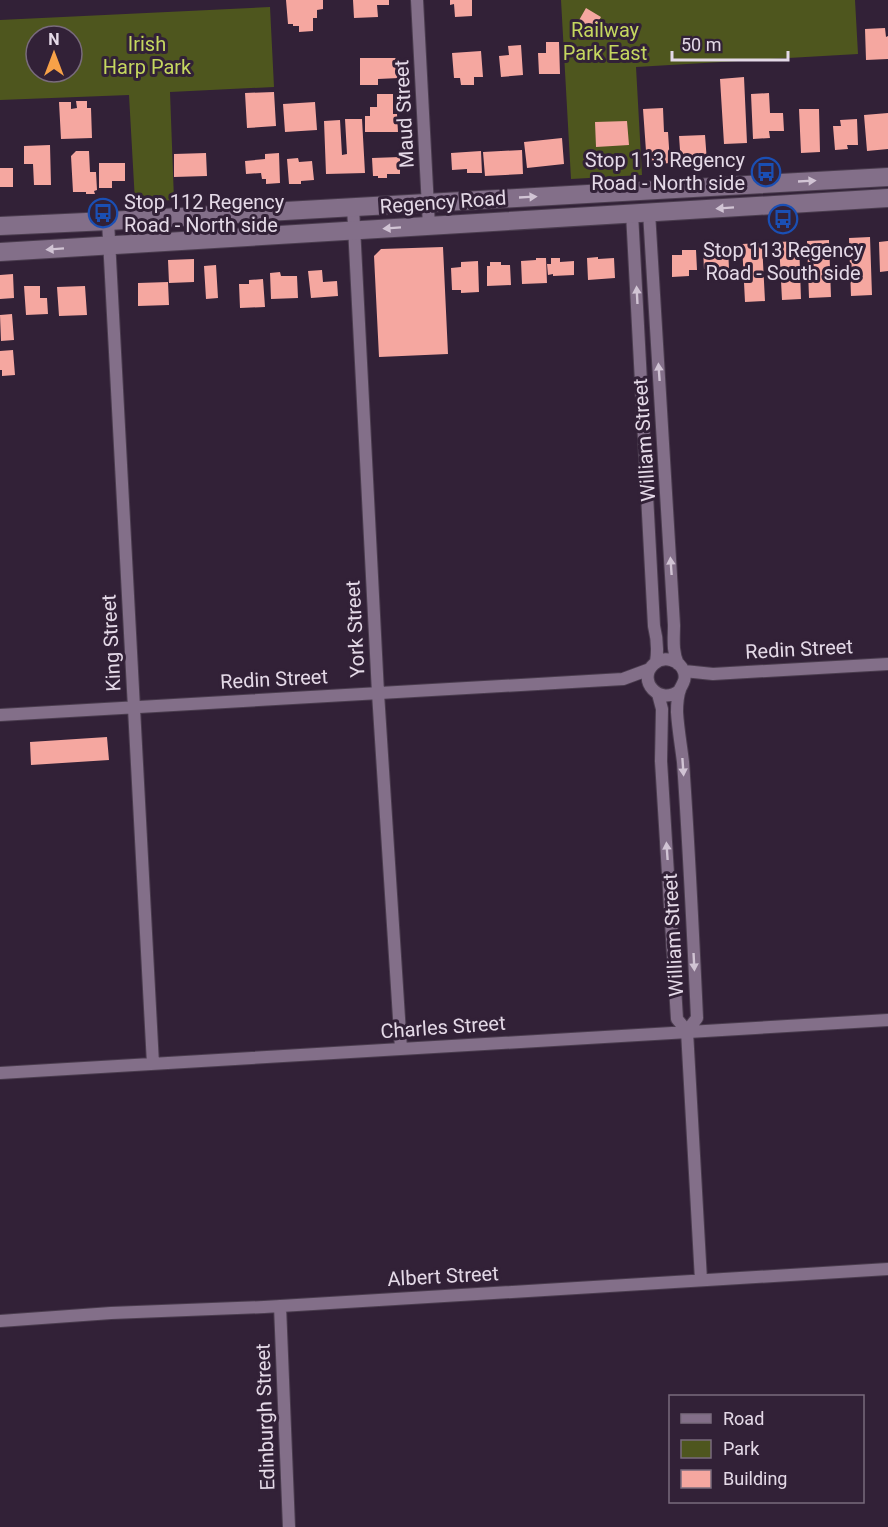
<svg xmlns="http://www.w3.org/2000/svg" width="888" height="1527" viewBox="0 0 888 1527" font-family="Roboto,sans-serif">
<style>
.green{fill:#4e561e;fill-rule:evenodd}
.building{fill:#f5a7a0}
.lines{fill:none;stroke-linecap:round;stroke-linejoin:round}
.street-casing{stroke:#4a3c4e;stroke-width:14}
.secondary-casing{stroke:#4a3c4e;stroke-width:20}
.street{stroke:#836f89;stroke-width:12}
.secondary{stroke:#836f89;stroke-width:18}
.oneway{fill:#d1c4d4}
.labels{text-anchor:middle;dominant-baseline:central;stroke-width:6;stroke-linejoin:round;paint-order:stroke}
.park-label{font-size:20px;fill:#c5d75f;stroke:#322137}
.street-label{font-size:20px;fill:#e4d9e7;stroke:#322137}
.poi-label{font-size:20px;fill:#e4d9e7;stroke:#322137;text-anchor:end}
</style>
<rect width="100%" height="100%" fill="#322137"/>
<path class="green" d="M561 0H855L858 54 636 67 642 175 571 179Z
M270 7 274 87 170 92 174 200 135 202 129 95 0 100V20ZM36 36H72V72H36Z"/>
<path class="building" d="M286 0H323V9L317 10V18H313V31L299 32V26H293V24H288Z
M353 0H389V5H377L378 17 354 18Z
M450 0H472V16L455 17 454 4 450 5Z
M586 8 601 17 593 31 578 22Z
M885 28 886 37 888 36V59L866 60 865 29Z
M546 42H559L560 74H539L538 53H546Z
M521 45 523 75 501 77 499 56 509 55 508 46Z
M481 51 483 77H474V85H461L460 78H454L452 53Z
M360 58H399V78L378 79V85H360Z
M744 77 747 143 724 144 720 79Z
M274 92 276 126 247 128 245 93Z
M769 93 770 113H783L784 131H769L770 138 753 139 751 94Z
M377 94H393V114H397L398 132H365V116H370V107H377Z
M76 101H87V108H91L92 138 61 139 59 102H71V109L77 108Z
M315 102 317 130 285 132 283 104Z
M663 108 664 132H668L670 163 647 165 643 109Z
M799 109H819L820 152 801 153Z
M888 113V149L867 151 864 115Z
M345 119H362L365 173 326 174 324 121 340 120 342 155 347 154Z
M857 119 858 145H847L848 149 835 150 833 126H841L840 120Z
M627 121 629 145 596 147 595 122Z
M705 135 707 162 681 164 679 136Z
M562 138 564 164 527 168 524 142Z
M50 145 51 185H34L33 164H24V146Z
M522 150 523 174 485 176 483 152Z
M76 151H89L90 172H96L97 190 94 191 95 194H86V192H73L71 156Z
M481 151 482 173H467V169L452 170 451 153Z
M206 153 207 176 174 177V154Z
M279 153 280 183 266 184V179H262L261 173 246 174 245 161 265 159V154Z
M400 157V174H387V178H378V176H373L372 158Z
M298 158 299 162 312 161 314 180 301 181V184H289L287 159Z
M99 163H125V181H112V188H99Z
M0 168H13V187H0Z
M870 237 872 295 851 296 849 238Z
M829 240 831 297 809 298 807 241Z
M799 241 801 299 782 300 779 242Z
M888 241V271L880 272 879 242Z
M762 243 765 301 745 302 742 244Z
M443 247 448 354 379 357 374 256 381 249Z
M728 247 729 269H704L703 248Z
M682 250H696L697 270H689V276L672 277V255H682Z
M598 257V259L614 258 615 278 588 280 587 258Z
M536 258H546L547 283 522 284 521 261 536 260Z
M551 258H560V262L574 261V275L553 276V274L548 275 547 264H551Z
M194 259V282L169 283 168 260Z
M478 261 479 292 461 293V290H452L451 268 461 267V262Z
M490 262H501V265H510L511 285 487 286V266H490Z
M216 265 218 298 206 299 204 266Z
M322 270 323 282 337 281 338 296 311 298 308 271Z
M280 272 281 276H297L298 298 271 299 270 273Z
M13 274 14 298 0 299V275Z
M263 279 265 307 240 308 239 284H249V280Z
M168 282 169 305 138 306V283Z
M24 286H40V298H47L48 314 26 315Z
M85 286 87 315 59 316 57 287Z
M12 314 14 340 1 341 0 315Z
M13 350 15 375 2 376V370H0V351Z
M107 737 109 760 31 765 30 742Z"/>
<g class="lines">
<g class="street-casing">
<path id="street" d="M417 0 429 226
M353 207 378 693 401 1049
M649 212 674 625C674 638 672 651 678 664
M632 213 654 626C657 638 658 650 656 662
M108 221 153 1064
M684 671 713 674 888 664
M680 690C660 707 636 680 654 664 664 655 680 660 684 672 686 680 683 683 680 689 678 695 677 705 677 712 678 729 681 745 683 762 689 847 693 932 697 1018L687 1031
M658 694 662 709 661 761 677 1019 687 1031 701 1280
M0 715 623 679 650 669
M0 1073 888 1020
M280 1306 289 1527
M0 1321 111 1313 264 1307 888 1269"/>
</g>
<g class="secondary-casing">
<path id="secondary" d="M0 226 108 221 888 177
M0 252 888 198"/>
</g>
<use href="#street" class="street"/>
<use href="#secondary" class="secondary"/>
</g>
<defs><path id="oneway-solid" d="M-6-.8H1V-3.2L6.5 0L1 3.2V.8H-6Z" transform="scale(1.5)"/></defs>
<g class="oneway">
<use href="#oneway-solid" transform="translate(807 181) rotate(-3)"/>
<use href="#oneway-solid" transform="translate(528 197) rotate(-3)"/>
<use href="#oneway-solid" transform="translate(725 208) rotate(176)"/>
<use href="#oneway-solid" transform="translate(392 228) rotate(176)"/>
<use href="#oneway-solid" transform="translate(55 249) rotate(176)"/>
<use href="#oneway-solid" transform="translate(637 295) rotate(-93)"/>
<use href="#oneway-solid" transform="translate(659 372) rotate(-94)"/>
<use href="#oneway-solid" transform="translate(671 566) rotate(-94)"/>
<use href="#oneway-solid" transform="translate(683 767) rotate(86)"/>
<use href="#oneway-solid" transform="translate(667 851) rotate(-94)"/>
<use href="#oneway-solid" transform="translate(694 962) rotate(87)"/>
</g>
<defs>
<g id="bus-ring" transform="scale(1.5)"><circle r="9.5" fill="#322137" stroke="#1a4fb4" stroke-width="1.5"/><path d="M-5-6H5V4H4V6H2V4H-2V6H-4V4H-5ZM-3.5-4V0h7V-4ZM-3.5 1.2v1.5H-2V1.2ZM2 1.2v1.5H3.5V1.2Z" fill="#1a4fb4"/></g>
</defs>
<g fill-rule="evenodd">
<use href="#bus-ring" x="766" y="172"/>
<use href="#bus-ring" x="103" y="213"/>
<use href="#bus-ring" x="783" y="219"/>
</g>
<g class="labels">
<g class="park-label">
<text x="605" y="30">Railway<tspan x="605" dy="23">Park East</tspan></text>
<text x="147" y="44">Irish<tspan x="147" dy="23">Harp Park</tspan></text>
</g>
<g class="street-label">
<text transform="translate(404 114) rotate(-93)">Maud Street</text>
<text transform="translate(443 202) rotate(-4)">Regency Road</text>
<text transform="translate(644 440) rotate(-94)">William Street</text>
<text transform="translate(355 629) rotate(-93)">York Street</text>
<text transform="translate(111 643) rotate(-93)">King Street</text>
<text transform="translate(799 649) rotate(-3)">Redin Street</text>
<text transform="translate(274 679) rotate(-3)">Redin Street</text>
<text transform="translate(673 935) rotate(-93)">William Street</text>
<text transform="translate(443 1027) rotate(-4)">Charles Street</text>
<text transform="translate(443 1276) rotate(-3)">Albert Street</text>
<text transform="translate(265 1417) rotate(-92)">Edinburgh Street</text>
</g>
<g class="poi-label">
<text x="745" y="160">Stop 113 Regency<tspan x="745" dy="23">Road - North side</tspan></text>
<text x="124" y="202" text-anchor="start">Stop 112 Regency<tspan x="124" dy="23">Road - North side</tspan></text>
<text x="783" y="250" text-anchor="middle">Stop 113 Regency<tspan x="783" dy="23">Road - South side</tspan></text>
</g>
</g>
<rect x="669" y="1395" width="195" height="108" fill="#322137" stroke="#796b7d" stroke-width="1.5"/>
<rect x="681" y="1414" width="30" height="9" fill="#836f89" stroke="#796b7d" stroke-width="1.5"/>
<text x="723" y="1425" font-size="18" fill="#e4d9e7">Road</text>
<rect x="681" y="1440" width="30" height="18" fill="#4e561e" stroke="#796b7d" stroke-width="1.5"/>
<text x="723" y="1455" font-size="18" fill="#e4d9e7">Park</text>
<rect x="681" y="1470" width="30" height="18" fill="#f5a7a0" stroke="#796b7d" stroke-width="1.5"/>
<text x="723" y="1485" font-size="18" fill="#e4d9e7">Building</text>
<g transform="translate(54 54)"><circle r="28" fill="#322137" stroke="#796b7d" stroke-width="1.5"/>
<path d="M0-4.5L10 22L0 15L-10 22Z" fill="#f7a148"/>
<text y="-9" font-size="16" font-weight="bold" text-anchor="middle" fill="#e4d9e7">N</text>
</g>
<path d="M672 51v9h116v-9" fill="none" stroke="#e4d9e7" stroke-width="3"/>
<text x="681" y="51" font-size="18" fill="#e4d9e7" stroke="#322137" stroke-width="4.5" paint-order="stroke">50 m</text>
</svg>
